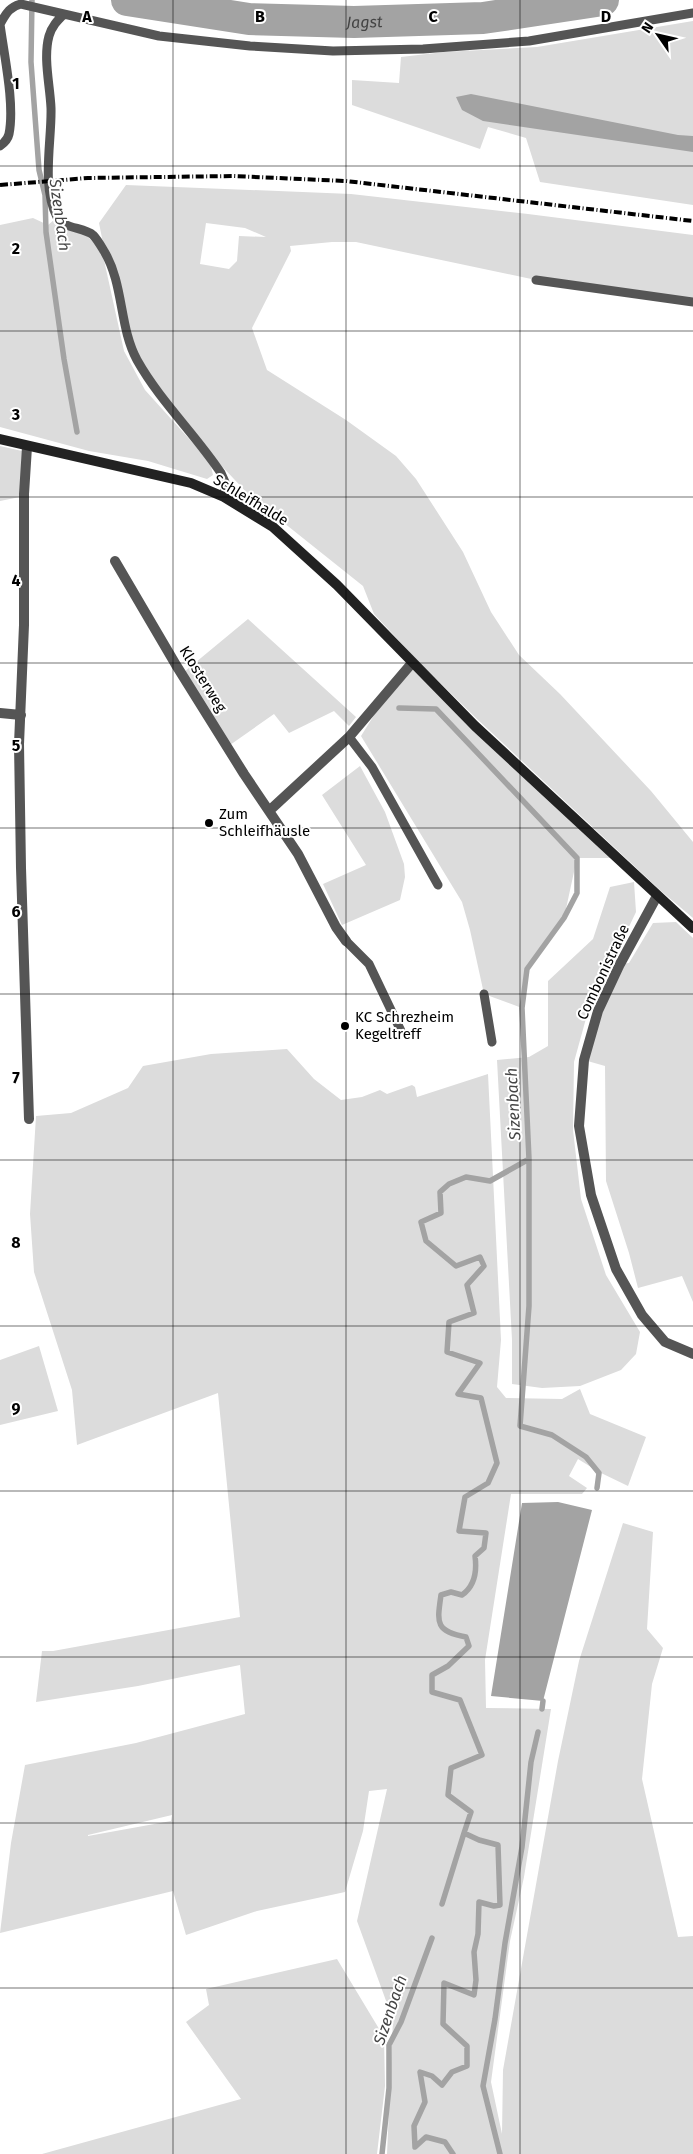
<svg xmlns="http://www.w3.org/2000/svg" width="693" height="2154" viewBox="0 0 693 2154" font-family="'Fira Sans',sans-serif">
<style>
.green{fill:#dcdcdc;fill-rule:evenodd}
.water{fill:#a3a3a3}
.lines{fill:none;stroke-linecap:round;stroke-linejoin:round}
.stream{stroke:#a3a3a3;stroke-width:5.5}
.river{stroke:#a3a3a3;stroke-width:32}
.lane{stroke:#555;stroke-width:9}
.street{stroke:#555;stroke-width:10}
.secondary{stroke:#222;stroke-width:10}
.rail{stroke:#000;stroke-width:4;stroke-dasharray:8 2.5 1 2.5;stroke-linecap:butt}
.grid{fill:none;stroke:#000;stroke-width:1;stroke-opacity:0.55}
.poi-dot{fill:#000;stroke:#fff;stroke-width:2}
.labels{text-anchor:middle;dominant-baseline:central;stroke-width:4;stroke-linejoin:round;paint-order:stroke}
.street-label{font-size:15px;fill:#000;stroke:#fff}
.poi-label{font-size:15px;fill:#000;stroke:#fff;text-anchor:start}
.water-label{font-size:16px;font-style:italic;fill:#444;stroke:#fff}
.grid-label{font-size:16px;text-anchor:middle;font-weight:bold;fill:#000;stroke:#fff;stroke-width:4;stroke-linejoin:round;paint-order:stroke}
</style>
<rect width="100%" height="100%" fill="#fff"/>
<path class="green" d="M693 21V205L540 182 526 138 488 127 480 149 352 105V80L399 83 401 57 444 52 537 47Z
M126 185 351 194 528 214 693 235V302L536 280 356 242H332L290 246 291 251 252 328 267 370 346 420 396 456 416 479 463 552 491 612 519 655 560 694 651 791 693 842V918L661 891 477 719 416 659 374 614 363 586 249 495 218 462 137 359 105 253 99 223ZM206 223 245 228 266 237 239 236 237 261 229 269 200 264Z
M33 218 48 225 54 220 84 233 102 251 124 351 145 390 210 462 213 475 207 479 148 461 89 451 0 427V225Z
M0 446 22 451 20 497 0 501Z
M248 619 356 717 349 726 334 711 289 733 274 714 230 745 184 672Z
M412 663 617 858H577L564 918 527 969 522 1008 484 994 470 930 462 902 361 736 393 685Z
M360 766 385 812 404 864 405 877 400 900 342 925 323 884 366 865 322 795Z
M634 882 636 912 616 954 595 986 574 1062 573 1130 581 1199 606 1275 640 1332 636 1354 621 1370 580 1386 542 1388 512 1384V1340L497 1060 529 1057 548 1046V981L593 939 610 887Z
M676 922 693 938V1302L682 1276 638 1288 629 1253 606 1181 605 1066 584 1060 620 964 629 963 653 923Z
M287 1049 314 1079 341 1100 362 1097 380 1090 387 1094 412 1085 415 1087 417 1097 488 1074 501 1340 497 1387 506 1398 562 1399 580 1389 590 1414 646 1437 628 1486 599 1472 578 1459 569 1476 587 1488 582 1494H511L485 1660 486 1708 551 1709 524 1877 510 1941 491 2082 502 2134 503 2070 558 1761 579 1661 623 1523 653 1532 647 1629 663 1648 652 1684 642 1779 678 1937 693 1936V2154H387L393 2020 357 1921 387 1789 369 1791 363 1831 345 1892 257 1911 186 1935 173 1891 0 1933 11 1843 25 1765 136 1743 245 1714 240 1665 138 1686 36 1702 42 1651H53L240 1617 218 1393 77 1445 72 1390 34 1272 30 1214 36 1116 71 1113 128 1088 143 1066 211 1054ZM172 1815 171 1821 88 1836V1835Z
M39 1346 58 1411 0 1425V1360Z
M337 1959 384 2037 385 2086 377 2154H42L241 2099 186 2022 209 2005 206 1989Z"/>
<path class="water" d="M471 94 678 135 693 136V152L483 121 462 110 456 97Z
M558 1502 592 1510 543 1701 491 1696 522 1503Z"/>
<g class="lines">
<path class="stream" d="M32 0 31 62 39 170 45 195 46 232 64 359 77 432
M399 708 436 709 577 858V893L564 918 527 969 522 1008 529 1159 490 1181 466 1177 449 1184 440 1192 441 1213 421 1222 426 1241 456 1266 480 1257 484 1266 467 1285 474 1313 449 1322 447 1352 480 1363 458 1394 481 1398 497 1463 488 1483 465 1497 459 1531 486 1533 484 1548 475 1556C477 1571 475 1586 462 1595L451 1592 441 1595C437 1623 435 1631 466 1637L469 1646 448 1666 432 1675V1692L460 1700 482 1755 451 1768 448 1795 471 1812 464 1833 479 1840 498 1845 500 1905 494 1906 479 1902 478 1934 474 1952 476 1980 474 1995 444 1983 443 2024 467 2046V2066L452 2072 442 2085 432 2076 420 2072 425 2102 414 2126 415 2147 426 2137 445 2142 453 2154
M529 1159V1306L520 1426 552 1435 586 1457 599 1473 597 1488
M542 1709 543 1701
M442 1904 464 1833
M382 2154 389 2088V2045L401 2022 432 1938
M500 2154 483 2086 495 2019 505 1943 522 1847 531 1762 538 1732"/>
<path class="river" id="s1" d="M127 0 249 19 354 22 483 18 603 0"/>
<path class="lane" d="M64 14C57 21 52 26 49 36 43 58 50 85 51 108 52 140 41 186 57 217 63 229 84 227 93 235 97 239 101 246 104 251 124 284 119 327 137 360 160 401 195 434 221 473L225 482 224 497
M0 146C4 143 8 139 9 134 15 104 4 55 0 24 6 14 9 7 21 4L159 36 250 46 333 51 423 49 529 41 693 13
M536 280 693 302
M349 737 372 767 438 885
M346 941 369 964 401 1031
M484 994 492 1042"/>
<path class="street" d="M27 447 24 494V625L19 744 21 868 29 1119
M115 561 176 665 244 774 298 854 336 927 346 941
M0 713 21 715
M269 811 349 737 412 663
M657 896 620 964 598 1011 584 1060 579 1126 591 1195 616 1269 642 1315 665 1342 693 1354"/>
<path class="secondary" d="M0 439 191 483 224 497 273 527 337 585 475 726 693 928"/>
<path class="rail" d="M0 185 88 178 234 176 346 181 693 221"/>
</g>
<path class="grid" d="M173 0V2154M346 0V2154M520 0V2154M0 166H693M0 331H693M0 497H693M0 663H693M0 828H693M0 994H693M0 1160H693M0 1326H693M0 1491H693M0 1657H693M0 1823H693M0 1988H693"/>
<g class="poi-dot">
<circle cx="209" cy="823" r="5"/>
<circle cx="345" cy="1026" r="5"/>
</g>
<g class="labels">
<g class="street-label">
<text transform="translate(251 500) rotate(31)">Schleifhalde</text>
<text transform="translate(203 679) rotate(58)">Klosterweg</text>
<text transform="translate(603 972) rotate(-65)">Combonistraße</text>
</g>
<g class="poi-label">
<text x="219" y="814">Zum<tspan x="219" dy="17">Schleifhäusle</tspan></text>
<text x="355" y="1017">KC Schrezheim<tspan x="355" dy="17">Kegeltreff</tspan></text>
</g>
<g class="water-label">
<text stroke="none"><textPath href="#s1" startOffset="239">Jagst</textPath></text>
<text transform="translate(60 215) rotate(82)">Sizenbach</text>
<text transform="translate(513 1104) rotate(-93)">Sizenbach</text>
<text transform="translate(390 2010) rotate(-71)">Sizenbach</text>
</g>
</g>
<g class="grid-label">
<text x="87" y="22">A</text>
<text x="260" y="22">B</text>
<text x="433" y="22">C</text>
<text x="606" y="22">D</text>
<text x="16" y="89">1</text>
<text x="16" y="254">2</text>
<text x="16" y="420">3</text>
<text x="16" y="586">4</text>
<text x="16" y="751">5</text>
<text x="16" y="917">6</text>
<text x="16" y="1083">7</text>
<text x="16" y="1248">8</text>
<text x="16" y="1414">9</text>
</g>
<g transform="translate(658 35) rotate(304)" stroke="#ffffff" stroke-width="4" paint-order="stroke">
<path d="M0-4L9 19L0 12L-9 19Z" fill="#000000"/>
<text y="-8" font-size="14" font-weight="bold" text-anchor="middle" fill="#000000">N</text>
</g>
</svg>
